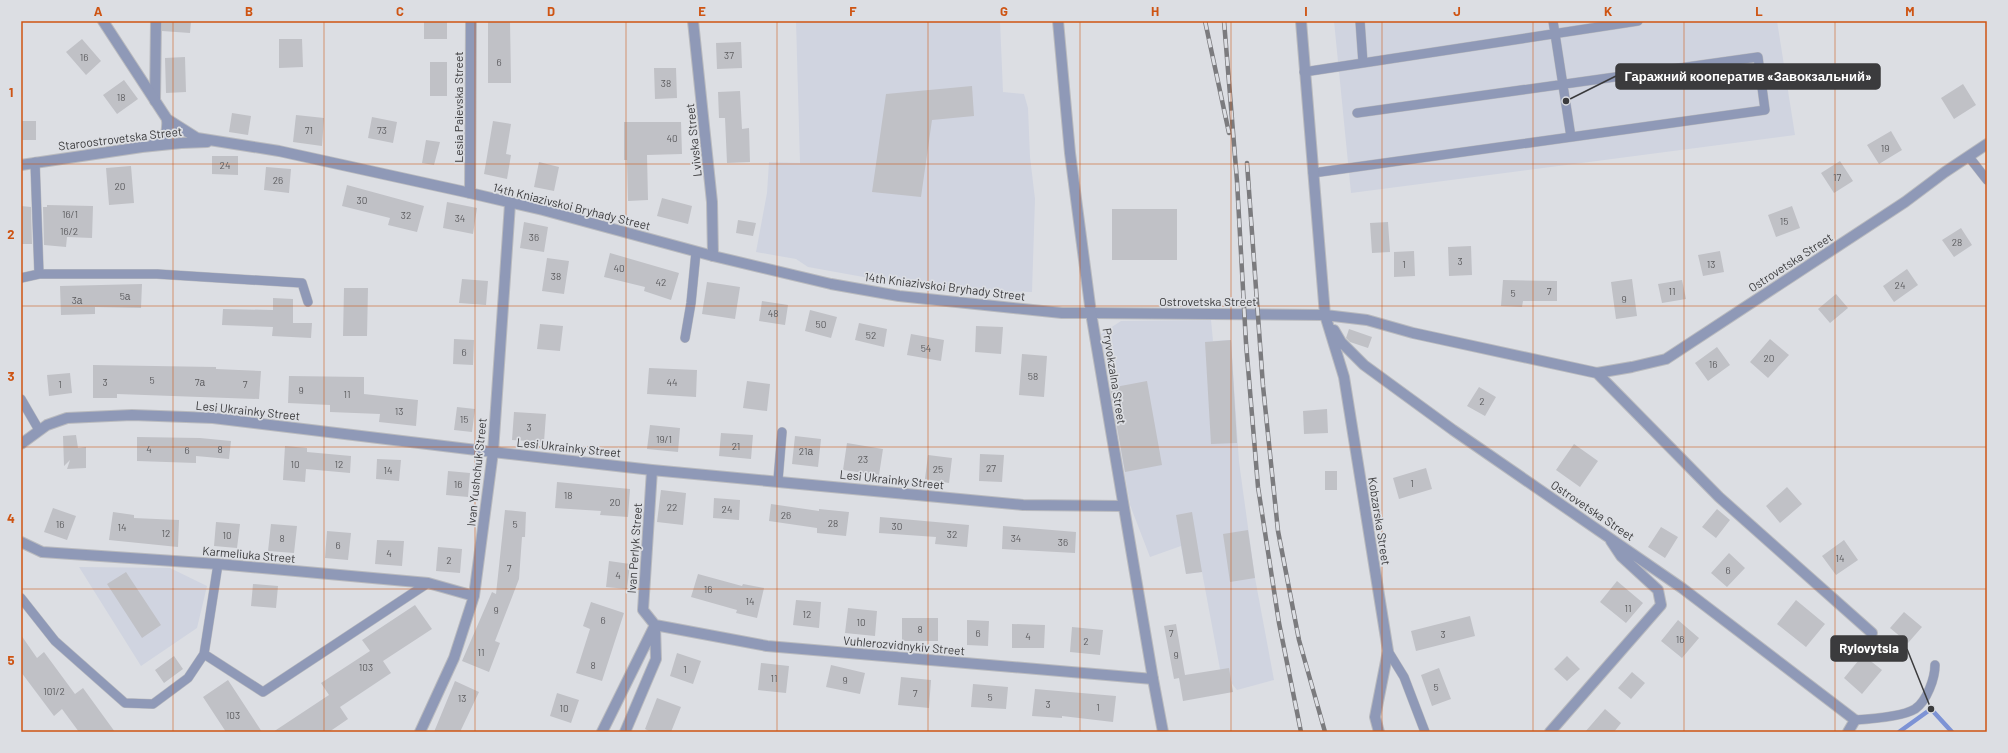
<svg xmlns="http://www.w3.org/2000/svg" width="2008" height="753" viewBox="0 0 2008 753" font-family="Barlow,sans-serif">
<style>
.built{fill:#d0d4e0}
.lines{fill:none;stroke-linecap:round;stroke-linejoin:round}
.stream{stroke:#7d93d5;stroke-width:4.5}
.building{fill:#c0c1c6}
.service-casing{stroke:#b9babe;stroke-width:10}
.minor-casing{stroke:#b9babe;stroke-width:12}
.tertiary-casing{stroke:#b9babe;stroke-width:12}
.service{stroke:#8f99b7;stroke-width:9}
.minor{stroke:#8f99b7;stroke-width:10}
.tertiary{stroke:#8f99b7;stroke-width:10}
.rail-casing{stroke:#7b7b7e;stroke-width:4.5}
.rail{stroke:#dcdee3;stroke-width:3;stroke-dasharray:9;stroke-linecap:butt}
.grid{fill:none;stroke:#ce5413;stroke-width:1;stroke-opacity:0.55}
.labels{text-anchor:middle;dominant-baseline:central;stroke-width:3.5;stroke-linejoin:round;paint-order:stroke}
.number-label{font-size:10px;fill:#5c5c5f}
.street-label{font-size:12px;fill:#3b3b3d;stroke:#dcdee3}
.leader{fill:none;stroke:#3b3b3d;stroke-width:1.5}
.callout-dot{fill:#3b3b3d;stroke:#dcdee3;stroke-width:1.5}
.callout{fill:#3b3b3d;stroke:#3b3b3d;stroke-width:1.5}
.callout-label{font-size:13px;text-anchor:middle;font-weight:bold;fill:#fff}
.neatline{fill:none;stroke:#ce5413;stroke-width:1.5}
.grid-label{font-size:13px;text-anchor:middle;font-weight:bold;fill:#ce5413}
</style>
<rect width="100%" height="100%" fill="#dcdee3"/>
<path class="built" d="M796 21H1000L1003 92 1024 94 1028 108 1030 157 1035 199 1032 292 965 291 919 287 808 267 796 259 756 252 767 193 769 162 800 163Z
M1334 21H1777L1795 135 1351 193Z
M1211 320 1213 341 1231 340 1239 462 1255 578 1274 680 1237 690 1220 669 1202 572 1186 574 1181 546 1150 557 1130 505 1101 334 1121 321Z
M79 567 170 568 207 586 197 628 141 666Z"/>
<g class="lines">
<path class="stream" d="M1899 732 1931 709 1952 732"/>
</g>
<path class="building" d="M162 21H191L190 33 162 31Z
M424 21H447V39H424Z
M488 21H510L511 83H488Z
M82 39 101 61 86 75 66 52Z
M279 39H302L303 67 279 68Z
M741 42 742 68 717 69 716 43Z
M185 57 186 92 166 93 165 58Z
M430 62H447V96H430Z
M654 68H676L677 98 655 99Z
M124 80 138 99 117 114 103 95Z
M1963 84 1976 105 1954 119 1941 98Z
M972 86 974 116 932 120 921 197 872 192 886 94Z
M740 91 742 129 749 128 750 162 727 163 725 118H719L718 92Z
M232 113 251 116 248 135 229 132Z
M296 115 324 118 322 146 293 142Z
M372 117 397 122 393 143 368 138Z
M21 121H36V140H21Z
M493 121 511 124 506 154 511 155 507 179 484 174Z
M624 122H681L682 154 647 155 648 200 628 201 627 160H624Z
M1891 131 1902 150 1879 164 1867 145Z
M426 140 440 142 434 165 422 163Z
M212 156H238V175L212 174Z
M1840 161 1853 181 1834 193 1821 173Z
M539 162 559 167 554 191 534 187Z
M131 166 134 203 109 205 106 168Z
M266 167 291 169 289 193 264 190Z
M347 185 424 206 417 232 388 225 390 218 342 206Z
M662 198 692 206 688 224 657 216Z
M447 202 477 208 473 234 443 228Z
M47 205 93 206 92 238 67 237 66 247 44 245 43 207H47Z
M21 206 31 207 32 244H21Z
M1792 206 1800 228 1776 237 1768 215Z
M1112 209H1177V260H1112Z
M738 220 756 223 753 236 736 233Z
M524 222 548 227 544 252 520 248Z
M1388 222 1390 252 1372 253 1370 223Z
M1961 228 1972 245 1954 257 1942 240Z
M1471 246 1472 275 1449 276 1448 247Z
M1414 251 1415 276 1394 277V252Z
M1720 251 1724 272 1703 276 1698 255Z
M610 253 679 273 671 300 644 291 645 287 604 277Z
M547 258 569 261 564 294 542 291Z
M1907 269 1918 285 1894 302 1883 286Z
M462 279 488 281 486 305 459 303Z
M1632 279 1637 316 1616 319 1611 282Z
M1503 280 1557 281V301H1523L1522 307 1501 306Z
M1682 280 1686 299 1662 303 1658 284Z
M707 282 740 287 735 319 702 314Z
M142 284 141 308 95 307V314L61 315 60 286Z
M344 288H368L367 336H343Z
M1836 294 1848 308 1830 323 1818 309Z
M273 298 293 299V323H312L311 338 272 336 273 327 222 325 223 309 273 310Z
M762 301 788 305 785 325 759 321Z
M810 310 837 317 831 338 805 331Z
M859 323 887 329 884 347 855 340Z
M540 324 563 326 560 351 537 349Z
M976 326 1003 327 1001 354 975 352Z
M1349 329 1372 337 1368 348 1350 342 1346 338Z
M911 334 944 340 941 361 907 355Z
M454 339 474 340 473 365 453 364Z
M1770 339 1789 355 1768 378 1750 362Z
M1231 340 1237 443 1211 444 1205 342Z
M1717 347 1730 365 1708 381 1695 363Z
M1022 354 1047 356 1044 397 1019 395Z
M93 365 216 367V369L261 371 259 399 117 394V398H93Z
M649 368 697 370 696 397 647 394Z
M70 373 72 393 49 396 47 375Z
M289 376 364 377V394L418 400 416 426 379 422 380 414 330 412V405L288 403Z
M747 381 770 384 767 411 743 408Z
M1147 381 1162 465 1125 472 1110 388Z
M1479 387 1496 397 1485 416 1467 406Z
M457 407 475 409 472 432 454 430Z
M1327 409 1328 433 1304 434 1303 411Z
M514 412 546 414 544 442 512 440Z
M650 425 680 428 678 452 647 449Z
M721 433 753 435 751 459 719 456Z
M76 435 78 448 86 447V468L67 469 70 460 64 466 63 436Z
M795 436 821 439 818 467 792 464Z
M137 437 200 438 231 441 229 459 196 456V463L137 461Z
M847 443 883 449 879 475 843 470Z
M1574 444 1598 461 1580 487 1556 470Z
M285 446 307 448V452L351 456 350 473 306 469 305 482 283 480Z
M980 454 1004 455 1002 482 979 481Z
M928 455 952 458 949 483 925 479Z
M377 459 401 460 399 481 376 479Z
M1426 468 1432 489 1399 499 1393 478Z
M448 471 470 473 468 497 446 495Z
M1325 471H1337V490H1325Z
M557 482 630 489 628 517 600 515 601 511 555 508Z
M1787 487 1802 504 1780 523 1766 506Z
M661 490 686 493 683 525 657 522Z
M714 498 740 500 739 520 713 518Z
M771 504 819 511V509L849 512 846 536 817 533V528L769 521Z
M53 508 76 516 67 540 44 532Z
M1717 509 1730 520 1716 538 1702 527Z
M505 510 526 512 525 537H522L519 579 495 641 500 643 489 672 462 661 492 592 496 594Z
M113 512 134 515V518L179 520 178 547 109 540Z
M1192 512 1202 572 1186 574 1176 515Z
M880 517 969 525 967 547 935 544 936 537 879 533Z
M216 522 240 524 237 548 214 546Z
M271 524 297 526 294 553 268 551Z
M1003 526 1076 532 1075 553 1002 549Z
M1661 527 1678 537 1665 558 1648 547Z
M1248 530 1255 578 1230 582 1223 534Z
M327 531 351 533 348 560 325 558Z
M377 540 404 541 402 566 375 564Z
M1844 540 1858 560 1836 575 1822 556Z
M438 547 462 549 460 573 436 571Z
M1729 553 1745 568 1727 587 1711 573Z
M609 561 630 564 627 589 606 587Z
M126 572 161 625 142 638 107 584Z
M698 574 742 586 743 584 764 588 757 618 736 613 737 610 691 597Z
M1617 581 1643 603 1626 623 1600 602Z
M253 584 278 586 276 608 251 606Z
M796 600 821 602 819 628 793 625Z
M1796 600 1825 624 1806 647 1777 624Z
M591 602 624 613 602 681 576 673 590 629 583 626Z
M415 605 432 629 383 661 391 673 340 707 348 719 329 732H273L329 695 321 683 370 651 362 640Z
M848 608 877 611 875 636 845 633Z
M1904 612 1922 627 1908 643 1890 628Z
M1470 616 1475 636 1416 651 1411 631Z
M902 618H938V641H902Z
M967 620 989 621 988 646 967 645Z
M1678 620 1699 638 1682 658 1661 641Z
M1012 624 1045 625 1044 648H1012Z
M1176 624 1185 675 1229 668 1233 692 1183 701 1179 678 1174 679 1164 626Z
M1072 627 1103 630 1100 655 1070 652Z
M21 635 37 658 44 652 75 694 83 688 115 732H79L62 709 54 716 21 672Z
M677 653 701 661 693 684 670 676Z
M1863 655 1882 670 1862 694 1844 678Z
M174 656 183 669 164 683 155 670Z
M1567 656 1580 669 1567 681 1554 669Z
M761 663 789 666 786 693 758 690Z
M831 665 865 673 860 694 826 687Z
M1439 668 1451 699 1432 706 1421 675Z
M1632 672 1645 683 1631 699 1618 688Z
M901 677 931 680 929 708 898 705Z
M228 680 262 732H226L203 697Z
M455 681 479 692 460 732H434Z
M973 684 1008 687 1006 709 971 707Z
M1035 689 1116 696 1113 722 1062 716V718L1032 716Z
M557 693 579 700 571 723 550 716Z
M657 698 681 707 671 732H651L645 729Z
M1605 709 1621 723 1614 732H1585Z"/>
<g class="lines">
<g class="service-casing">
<path id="service" d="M1360 21 1363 63
M1553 21 1571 137
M1304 72 1638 21
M1969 157 1987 180
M35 162 39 274H157L302 283 308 302
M1313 173 1765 110 1758 57 1357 113
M21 278 39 274
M685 338 691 303 696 252
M21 399 39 430
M778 480 782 432
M21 598 55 641 125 703 153 704 188 678 204 654 218 564
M1388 651 1404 677 1425 732
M204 654 263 692 428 583
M1855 720C1871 719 1902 717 1915 709 1927 701 1935 678 1935 665"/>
</g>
<g class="minor-casing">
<path id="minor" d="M693 21 712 202 713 256
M1301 21 1325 315 1344 377 1388 651 1375 717 1379 732
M155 101 156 21
M153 144C166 141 168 131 167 119
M21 165 142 147 181 143 207 142
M470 193 471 21
M1091 313 1325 315 1367 320 1413 333 1597 373 1632 367 1666 359 1905 202 1945 172 1987 144
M1334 330 1341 342 1364 365 1453 430 1682 588 1855 720 1848 732
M1597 373 1719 497 1872 633
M21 444 47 425 67 418 132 415 213 418 493 452 652 470 1023 505 1123 506
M21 542 42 552 218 564 428 583 474 596
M420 732 454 658 474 596 493 452 510 204
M602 732 655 625 767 646 1153 679
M625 732 656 659 655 625 643 610 652 470
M1550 732 1661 605 1658 590 1621 556 1611 541"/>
</g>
<g class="tertiary-casing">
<path id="tertiary" d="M103 21 167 119 197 138 279 151 470 193 543 210 713 256 831 284 899 296 1062 313H1091
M1058 21 1070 153 1091 313 1153 679 1163 732"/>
</g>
<use href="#service" class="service"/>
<use href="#minor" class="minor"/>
<use href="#tertiary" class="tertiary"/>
<g class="rail-casing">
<path id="rail" d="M1205 21 1229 133
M1224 21 1237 181 1246 343 1258 487 1279 623 1301 732
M1247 163 1263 386 1278 531 1299 640 1325 732"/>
</g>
<use href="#rail" class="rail"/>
</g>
<path class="grid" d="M173 21V732M324 21V732M475 21V732M626 21V732M777 21V732M928 21V732M1080 21V732M1231 21V732M1382 21V732M1533 21V732M1684 21V732M1835 21V732M21 164H1987M21 306H1987M21 447H1987M21 589H1987"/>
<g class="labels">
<g class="number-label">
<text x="729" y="55">37</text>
<text x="84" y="57">16</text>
<text x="499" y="62">6</text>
<text x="666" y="83">38</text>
<text x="121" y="97">18</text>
<text x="309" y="130">71</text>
<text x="382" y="130">73</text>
<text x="672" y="138">40</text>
<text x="1885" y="148">19</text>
<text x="225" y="165">24</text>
<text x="1837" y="177">17</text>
<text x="278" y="180">26</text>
<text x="120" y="186">20</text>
<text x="362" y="200">30</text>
<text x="70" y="214">16/1</text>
<text x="406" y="215">32</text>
<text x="460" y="218">34</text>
<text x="1784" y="221">15</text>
<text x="69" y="231">16/2</text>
<text x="534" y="237">36</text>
<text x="1957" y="242">28</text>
<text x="1460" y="261">3</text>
<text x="1404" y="264">1</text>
<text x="1711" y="264">13</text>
<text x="619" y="268">40</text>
<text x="556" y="276">38</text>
<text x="661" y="282">42</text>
<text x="1900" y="285">24</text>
<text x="1549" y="291">7</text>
<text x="1672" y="291">11</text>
<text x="1513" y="293">5</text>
<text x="125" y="296">5а</text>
<text x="1624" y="299">9</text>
<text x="77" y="300">3а</text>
<text x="773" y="313">48</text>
<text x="821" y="324">50</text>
<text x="871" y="335">52</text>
<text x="926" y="348">54</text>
<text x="464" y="352">6</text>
<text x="1769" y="358">20</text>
<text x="1713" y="364">16</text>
<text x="1033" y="376">58</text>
<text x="152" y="380">5</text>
<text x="105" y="382">3</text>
<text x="200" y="382">7а</text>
<text x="672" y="382">44</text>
<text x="60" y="384">1</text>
<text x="245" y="384">7</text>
<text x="301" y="390">9</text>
<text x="347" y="394">11</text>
<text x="1482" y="401">2</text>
<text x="399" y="411">13</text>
<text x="464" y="419">15</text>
<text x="529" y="427">3</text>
<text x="664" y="439">19/1</text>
<text x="736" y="446">21</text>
<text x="149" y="449">4</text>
<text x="220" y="449">8</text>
<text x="187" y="450">6</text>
<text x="806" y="451">21а</text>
<text x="863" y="459">23</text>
<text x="295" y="464">10</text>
<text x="339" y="464">12</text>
<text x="991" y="468">27</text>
<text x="938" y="469">25</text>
<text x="388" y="470">14</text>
<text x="1412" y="483">1</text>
<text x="458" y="484">16</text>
<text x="568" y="495">18</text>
<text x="615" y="502">20</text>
<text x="672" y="507">22</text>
<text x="727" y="509">24</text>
<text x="786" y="515">26</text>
<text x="833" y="523">28</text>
<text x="60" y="524">16</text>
<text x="515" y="524">5</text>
<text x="897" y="526">30</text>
<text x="122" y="527">14</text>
<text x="166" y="533">12</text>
<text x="952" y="534">32</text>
<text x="227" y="535">10</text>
<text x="282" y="538">8</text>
<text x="1016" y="538">34</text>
<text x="1063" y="542">36</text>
<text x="338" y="545">6</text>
<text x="389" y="553">4</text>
<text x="1840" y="558">14</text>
<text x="449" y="560">2</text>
<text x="509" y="568">7</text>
<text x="1728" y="570">6</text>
<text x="618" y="575">4</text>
<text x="708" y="589">16</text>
<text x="750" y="601">14</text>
<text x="1628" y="608">11</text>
<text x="496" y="610">9</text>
<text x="807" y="614">12</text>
<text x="603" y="620">6</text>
<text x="861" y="622">10</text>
<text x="920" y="629">8</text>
<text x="978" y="633">6</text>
<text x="1171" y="633">7</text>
<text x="1443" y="634">3</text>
<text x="1028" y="636">4</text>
<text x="1680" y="639">16</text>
<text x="1086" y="641">2</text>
<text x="481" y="652">11</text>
<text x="1176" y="655">9</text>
<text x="593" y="665">8</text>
<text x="366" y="667">103</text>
<text x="685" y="669">1</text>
<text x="774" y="678">11</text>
<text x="845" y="680">9</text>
<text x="1436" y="687">5</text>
<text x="54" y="691">101/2</text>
<text x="915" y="693">7</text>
<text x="990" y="697">5</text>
<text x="462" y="698">13</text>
<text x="1048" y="704">3</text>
<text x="1098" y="707">1</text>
<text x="564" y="708">10</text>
<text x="233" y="715">103</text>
</g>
<g class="street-label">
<text transform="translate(458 107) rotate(-90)">Lesia Paievska Street</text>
<text transform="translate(120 138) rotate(-7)">Staroostrovetska Street</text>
<text transform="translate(693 140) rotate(-96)">Lvivska Street</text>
<text transform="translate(572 206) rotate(14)">14th Kniazivskoi Bryhady Street</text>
<text transform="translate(1790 262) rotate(-33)">Ostrovetska Street</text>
<text transform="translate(945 286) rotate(7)">14th Kniazivskoi Bryhady Street</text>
<text x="1208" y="301">Ostrovetska Street</text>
<text transform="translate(1115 376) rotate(81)">Pryvokzalna Street</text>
<text transform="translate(248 410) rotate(6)">Lesi Ukrainky Street</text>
<text transform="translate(569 447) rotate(6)">Lesi Ukrainky Street</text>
<text transform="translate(476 472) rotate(-84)">Ivan Yushchuk Street</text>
<text transform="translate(892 479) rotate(6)">Lesi Ukrainky Street</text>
<text transform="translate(1593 510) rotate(34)">Ostrovetska Street</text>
<text transform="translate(1380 521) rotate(81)">Kobzarska Street</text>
<text transform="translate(634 548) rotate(-86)">Ivan Perlyk Street</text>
<text transform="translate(249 554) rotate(5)">Karmeliuka Street</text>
<text transform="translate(904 645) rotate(5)">Vuhlerozvidnykiv Street</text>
</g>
</g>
<path class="leader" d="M1566 101L1616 76M1931 709L1907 649"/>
<g class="callout-dot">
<circle cx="1566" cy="101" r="4"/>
<circle cx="1931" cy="709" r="4"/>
</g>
<g class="callout">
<rect x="1616" y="64" width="264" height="25" rx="4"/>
<rect x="1831" y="636" width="76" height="25" rx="4"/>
</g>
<g class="callout-label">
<text x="1748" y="81">Гаражний кооператив «Завокзальний»</text>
<text x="1869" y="653">Rylovytsia</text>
</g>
<rect width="2008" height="753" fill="none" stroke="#dcdee3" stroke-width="44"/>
<rect x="22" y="22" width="1964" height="709" class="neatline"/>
<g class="grid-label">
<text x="98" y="16">A</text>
<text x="249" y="16">B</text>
<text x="400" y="16">C</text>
<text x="551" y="16">D</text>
<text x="702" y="16">E</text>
<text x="853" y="16">F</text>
<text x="1004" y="16">G</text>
<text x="1155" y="16">H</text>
<text x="1306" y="16">I</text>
<text x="1457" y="16">J</text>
<text x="1608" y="16">K</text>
<text x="1759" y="16">L</text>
<text x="1910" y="16">M</text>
<text x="11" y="97">1</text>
<text x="11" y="239">2</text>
<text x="11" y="381">3</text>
<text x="11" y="523">4</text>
<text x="11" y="665">5</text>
</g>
</svg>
